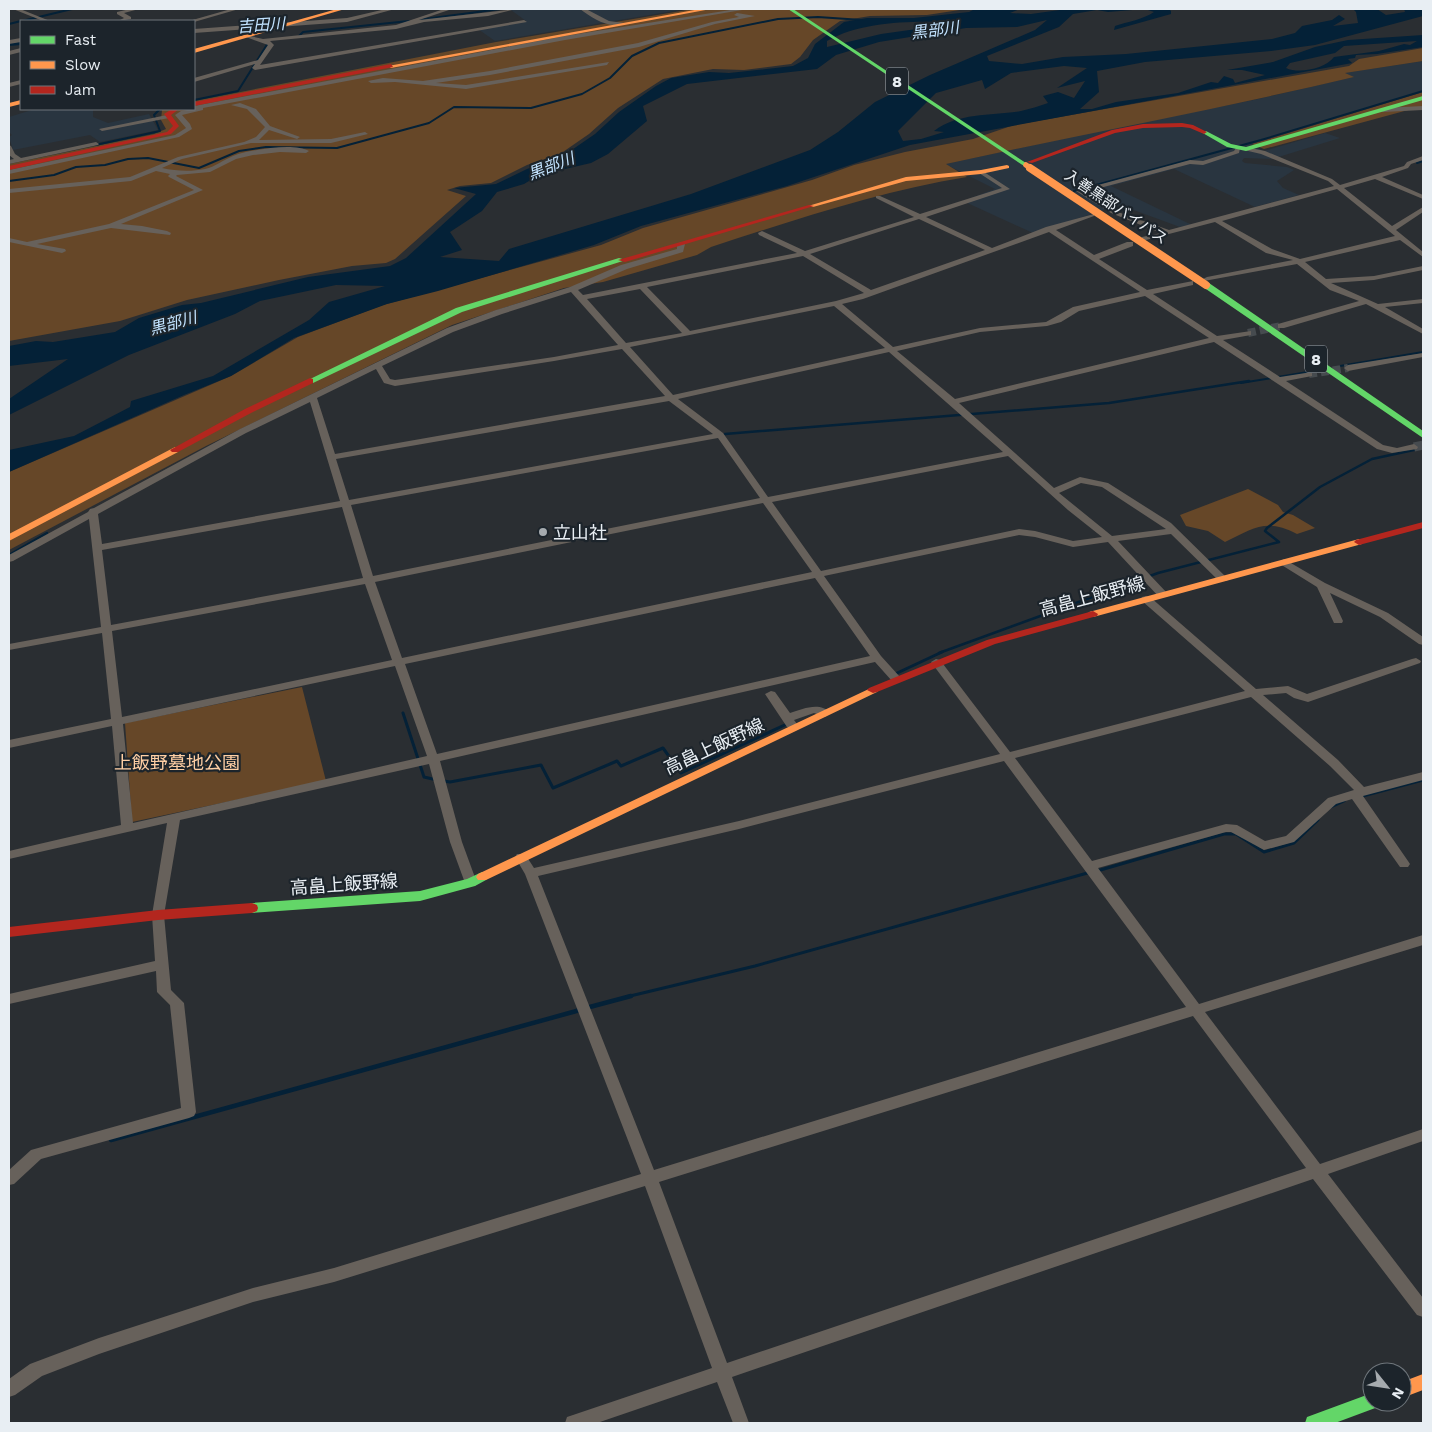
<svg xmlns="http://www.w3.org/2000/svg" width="1432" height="1432" viewBox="0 0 1432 1432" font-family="'Work Sans','Noto Sans JP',sans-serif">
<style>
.built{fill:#293540}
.green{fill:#664728}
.water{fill:#042137;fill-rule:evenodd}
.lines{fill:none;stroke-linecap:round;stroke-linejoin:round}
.stream-far3{stroke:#042137;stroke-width:2}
.stream-far2{stroke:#042137;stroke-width:2.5}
.stream-far1{stroke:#042137;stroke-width:3}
.stream{stroke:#042137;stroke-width:4.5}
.river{fill:#042137;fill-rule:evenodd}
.street-tunnel-far1{stroke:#464b4f;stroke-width:8;stroke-dasharray:8 4;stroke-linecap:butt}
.street-tunnel{stroke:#464b4f;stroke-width:9;stroke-dasharray:9 5;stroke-linecap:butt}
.street{fill:#67615b;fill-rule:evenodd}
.fast{fill:#63d668;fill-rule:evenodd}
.slow{fill:#ff974d;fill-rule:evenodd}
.jam{fill:#b3261e;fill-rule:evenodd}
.slow-bridge-far1{stroke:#ff974d;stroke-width:5.5}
.slow-bridge{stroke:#ff974d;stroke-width:8}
.poi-dot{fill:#a6abaf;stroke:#1c242b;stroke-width:2}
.labels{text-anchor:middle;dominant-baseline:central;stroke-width:4.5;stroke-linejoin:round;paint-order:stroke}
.far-street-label{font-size:15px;fill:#e8eef3;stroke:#1c242b}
.far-water-label{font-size:16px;font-style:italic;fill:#c2e3ff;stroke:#1c242b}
.shield{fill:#1c242b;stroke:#abb1b7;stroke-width:1}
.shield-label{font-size:16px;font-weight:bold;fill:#e8eef3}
.poi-label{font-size:18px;fill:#e8eef3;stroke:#1c242b;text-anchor:start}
.street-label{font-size:18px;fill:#e8eef3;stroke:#1c242b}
.park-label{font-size:18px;fill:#ffcfa4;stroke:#1c242b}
</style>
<rect width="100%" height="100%" fill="#2a2e32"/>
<path class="built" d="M516 9H685L495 41 478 29 526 21 511 10Z
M1423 61V92L1250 145 1264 151 1325 133 1340 138 1272 159 1244 158 1242 161 1245 163 1287 167 1294 170 1277 181 1283 188 1299 195 1255 207 1174 169 1111 186 1192 225 1180 227 1120 205 1033 233 963 201 995 189 945 164 1103 130 1258 99 1353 77 1343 73Z
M35 109H93V117L108 123 149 114 158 130 100 142 90 135 13 150 9 137 12 135 9 132V117Z"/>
<path class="green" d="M693 9H966L927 15 870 16 840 21 813 40 800 57 791 64 744 70 713 69 663 79 618 108 589 134 560 154 527 165 491 183 460 186 447 190 466 196 395 259 386 263 352 266 279 280 187 300 120 321 9 341V164L154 134 166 129 161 120 162 110 194 109V101L496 42Z
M1423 48V61L1345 73 1354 77C1219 109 1082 134 946 164L967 177C881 191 794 220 711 247L697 255 603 282 564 288 452 325 206 446 9 550V472L231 376 298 337 383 305 601 245 643 228 812 180 854 165 905 152 973 139 1014 125 1349 66 1359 59Z
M1423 92V106L1264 149 1252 144Z
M1248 489 1278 505 1283 512 1293 515 1315 528 1297 534C1266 518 1254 528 1225 542L1208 531 1186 526 1180 515Z
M302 687 326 781 132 822 125 723Z"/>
<path class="water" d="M975 9H1020L1010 13 1031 14 1067 9H1169L1171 11V14L1114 30 1115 26C1127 22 1144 19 1154 12L1145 9 1108 12 1097 10 1073 14 1059 27 987 56 989 61 1022 64 1063 57 1126 54 1272 39 1295 33 1302 26 1332 20 1339 15 1345 19 1333 26 1358 23 1356 12 1353 9H1377L1386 15 1405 12 1404 9H1423V16L1315 45 1271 51 1145 62 1097 71 1099 92 1080 109H1092L1116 102 1178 93 1211 82 1218 83 1224 76 1233 79 1235 83 1265 75 1242 70H1227L1273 62 1315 47 1348 40 1423 35V47L1377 54 1356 55 1355 58 1348 59 1352 63 910 145 787 186 641 226 594 245 438 291 387 304 294 338 231 376 184 395 9 472V450L74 436 130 407 131 401 213 376 309 320 329 302 385 286 336 285 260 301 235 314 129 355 9 415V399L68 359 9 366V346L36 341 53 342 115 332 139 318 182 305 201 303 308 277 390 266 406 258 476 194 454 188 496 184 527 169 563 156 595 134 619 112 656 86 671 78 709 72 729 73 793 66 808 58 815 44 844 22 867 18H914L969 12ZM1047 20 1035 30 930 75 875 102 838 132 810 150 691 194 509 249 499 261 440 257 462 250 450 232 482 211 497 192 524 184 539 175 591 163 608 154 647 121 643 106 687 84 817 69 836 55 879 42 966 28 1017 27ZM940 22 938 26 881 34 827 47V41C859 23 903 21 940 22ZM1417 41 1410 45 1404 44 1379 51 1334 57C1325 69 1299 74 1286 68L1290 63 1335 53 1344 46ZM1064 66 1087 68 1057 88 1085 81 1074 98 1058 92 1043 96 1048 103C1039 106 1030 109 1021 111 992 116 959 112 934 131L944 132 921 139 903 141 898 131 936 93 982 80 985 89 1011 73Z"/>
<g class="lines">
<path class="stream-far3" d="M417 20 500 9
M22 21 72 9
M9 24 21 21
M298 37 303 32 409 21
M194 100 238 91 268 43
M95 145 160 131 154 115 160 109
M1417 163 1423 161
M9 181 54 175 76 167 105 165 128 159 148 158 199 168 239 151 266 147 337 148 429 123 454 107 531 108 582 94 610 78 632 56 659 43 778 19 818 17 862 20
M1074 191 1261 140 1423 91
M1340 366 1423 352
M1241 383 1308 372"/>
<path class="stream-far2" d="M725 434 1109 403 1249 381
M9 555 47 533
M939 653 1158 573 1279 542 1265 531 1267 528 1320 487 1372 459 1423 448"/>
<path class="stream-far1" d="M895 674 942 652
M403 713 424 777 437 780
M444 781 450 782 541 765 553 788 617 761 621 766 663 748 681 773 789 723
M1359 797 1423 780
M1331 807 1344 801
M1097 871 1224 834H1236L1264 852 1294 843 1318 820
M626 997 755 966 1091 872"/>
<path class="stream" d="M586 1008 631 996
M111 1140 580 1010"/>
<path class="river" d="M21 39V45L9 46V40Z"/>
<path class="street-tunnel-far1" d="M1248 333 1281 326
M1309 374 1348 368"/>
<path class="street-tunnel" d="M1414 447 1423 445"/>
<path class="street" d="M13 9H20L50 21H43Z
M130 9H139L124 13 131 17V19L118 21 124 18 117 14V12Z
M231 9H239L194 22 189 21Z
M386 9H395L347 22 194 33V29L347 18Z
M444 9H452L419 20 516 9 488 16 424 22 396 29 270 41 274 45 260 65 524 20 527 22 255 70 252 68 255 64 194 82V78L258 60 268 45 246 37V35L263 39 396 25Z
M580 9H586L609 21 625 23C610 30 592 18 580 9Z
M737 9H748L565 40 203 108V110L182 115 190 124 192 129 179 137 9 174V170L175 135 186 128 175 115 181 111 194 109V106L565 36Z
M737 13 755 16 715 24 639 47 490 75 436 83 466 85 609 62 607 65 466 89 395 82 371 83 368 81 383 78 423 81 490 71 638 43 712 22 739 17 734 15Z
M21 38V42L9 44V40Z
M21 48V52L9 55V51Z
M21 80V84L9 87V83Z
M240 103 256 109 270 126 300 137 297 139 269 130 259 140 331 139 365 132 368 134 331 143H251L182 159 162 168C176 171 190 172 205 169 215 167 223 160 233 156 249 150 294 142 309 151L306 153 280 152 253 155 236 159 210 172 177 175 176 176 203 190 121 224 142 226 167 231 171 233 170 235 111 228 37 244 65 249 66 251 62 253 9 242V238L27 242 109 224 194 190 169 177 168 176 170 174 156 171 131 181 9 193V189L130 177 178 157 244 142 256 137 265 127 247 109 231 105Z
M1423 106V110L1383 112 1380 110 1383 108Z
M167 115 169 116V118L102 131 99 129Z
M96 142 99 144 98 145 9 164V160L14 159 9 155V145L11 146 15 154 21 158Z
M1246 147 1265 151 1332 179 1340 185 1404 166 1407 162 1423 156V160L1411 164 1408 168 1382 177 1423 195V199L1375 179 1344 188 1392 226 1423 207V212L1396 230 1423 252V257L1400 240 1305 262 1326 279 1374 276 1423 266V270L1374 280 1331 283 1378 304 1423 299V303L1385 307 1423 329V334L1366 304 1284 328H1278V324L1359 301 1330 290 1297 264 1204 281 1203 279 1207 277 1293 260 1266 253 1215 222 1142 241V237L1161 233 1111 213 1076 191 1190 160 1203 161 1234 151 1236 148H1240L1239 153 1203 165 1190 164 1085 192 1115 211 1169 230 1334 186 1328 181 1261 154 1244 150V148ZM1337 189 1395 236 1300 259 1272 249 1222 221Z
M981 170 1010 189 926 217 992 248 1046 227 1094 214V216L1056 230 1094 255 1127 242H1133V246L1099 259 1147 290 1193 281V285L1153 294 1217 336 1251 331V335L1223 340 1280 377 1312 372V376L1286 381 1383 445 1397 448 1414 444 1418 447 1417 449 1392 453 1377 449 1214 342 959 403 1054 488 1080 477 1108 483 1171 523 1228 579 1227 581H1219L1171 534 1118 541 1167 593 1168 595 1167 597H1159L1108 542 1073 547 1035 537 1019 535 824 576 881 656 900 677 901 679 900 681H892L875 662 440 761 462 842 477 883 475 886H467L465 883 450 842 429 764 180 820 164 915 171 990 184 1003 196 1112 194 1116 189 1118 41 1159 14 1184 9 1185V1170L31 1150 181 1108 170 1005 157 992 156 971 9 1004V994L155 961 152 915 167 823 9 859V851L121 825 112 726 9 748V740L111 719 102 633 9 650V644L101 627 89 519 13 561 9 562V555L88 512 90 509 94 508 240 429 447 328 496 310 570 287 621 265 677 249V244L681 242 685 244 683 252 627 269 578 290 583 295 797 253 759 235 758 233 762 231 805 251 914 217 876 198V196H880L920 214 1002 188 979 173 978 172ZM919 219 985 250 871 290 810 254ZM1049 232 1140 292 1073 307 1046 322 980 328 893 347 842 304 863 299ZM803 256 864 293 836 301 690 331 647 287ZM640 289 682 333 626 343 587 299ZM571 292 618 345 554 357 395 380 390 379 382 366 453 332 502 314ZM1145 296 1209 338 955 399 897 351 980 332 1047 326 1061 322 1079 311ZM834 306 885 348 673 395 630 347ZM622 349 665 396 335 454 317 398 376 369 384 383 395 386 554 361ZM889 352 1003 452 768 497 723 433 678 399ZM669 401 713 434 349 500 336 459ZM310 402 340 501 102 544 98 514 246 433ZM718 438 760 498 373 576 351 505ZM1008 456 1068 510 1102 537 1073 541 1035 531 1019 529 821 571 772 502ZM1081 483 1102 487 1166 529 1112 536 1059 493ZM763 503 812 572 402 658 375 582ZM342 507 363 578 111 625 102 550ZM815 578 870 656 437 754 405 664ZM365 584 392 660 122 717 112 631ZM395 666 427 756 133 823 123 724Z
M1423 353V357L1348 371 1344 368 1348 365Z
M1284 559 1325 583 1388 613 1423 637V645L1419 644 1380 617 1330 593 1343 621 1342 623H1334L1317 587 1280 564 1279 562Z
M1146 596 1150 597 1256 689 1288 686 1307 694 1412 659 1416 658 1421 661 1420 663 1308 702 1294 698 1286 693 1263 695 1338 760 1364 787 1423 772V780L1363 796 1408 861 1410 864 1408 867H1400L1352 799 1336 804 1294 842 1264 850 1231 832H1226L1098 868 1199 1004 1423 935V945L1205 1012 1320 1164 1423 1129V1141L1328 1174 1423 1298V1317L1417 1315 1313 1179 732 1377 749 1423H733L717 1382 597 1423H565L567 1417 573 1415 712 1368 645 1186 334 1282 253 1302 99 1354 42 1376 15 1395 9 1397V1379L30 1364 99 1338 253 1288 334 1268 641 1174 525 874 515 857 517 854H525L534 868 739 821 1000 754 931 662 936 659 940 660 1010 752 1245 691 1142 601 1141 599 1142 597ZM1251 697 1330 766 1354 790 1328 798 1286 836 1265 841 1237 825 1226 824 1092 861 1015 758ZM1004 761 1186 1007 654 1170 538 876 739 829ZM1193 1016 1306 1168 727 1363 659 1182Z
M771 691 775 692 790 713C803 709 819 701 831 713L825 717 814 713 794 720 797 724 795 727H787L765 694Z"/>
<path class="fast" d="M788 9H793L1029 165 1024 166Z
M1423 96V100L1246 151 1227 147 1201 132 1206 131 1231 144 1246 147Z
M619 258 626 260 462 312 313 383H307L306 381 456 308Z
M1203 283H1209L1423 431V438L1203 287Z
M482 872 486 874 488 877 486 880 475 886 420 901 252 913 247 911 246 908 247 905 252 903 420 891 467 879Z
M1372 1393V1402H1380L1378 1407 1335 1423H1305L1307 1417Z"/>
<path class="slow" d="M337 9H345L194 53V49Z
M700 9H711L391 68 388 66Z
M21 100V104L9 107V103Z
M1007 165 1009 166V168L981 174 906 181 813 207 808 206 906 177 981 170Z
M175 447 178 448V452L9 541V534Z
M1359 539 1362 540 1364 542 1362 544 1097 616 1093 617 1088 614 1089 612Z
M873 687 879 690 877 692 486 880H478L476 877 478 874Z
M1423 1374V1390L1402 1398V1382Z"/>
<path class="jam" d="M391 64 393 67 194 106V102Z
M172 109H179L171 115 179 126 171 134 9 170V166L167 132 173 126 164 114Z
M1182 123 1193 125 1207 132 1204 134 1190 128 1182 127 1143 128 1115 133 1032 163 1027 162 1112 130 1143 124Z
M809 205 814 206 625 262 618 260Z
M310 378 313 379V383L251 413 178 452H172L170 450 245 409Z
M1423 522V528L1359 545 1354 542 1356 540Z
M1093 611 1098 614 1097 616 995 644 877 692 873 693 867 690 869 688 987 640Z
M252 903 257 905 258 908 257 911 252 913 158 920 9 937V927L158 910Z"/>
<path class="slow-bridge-far1" d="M1026 165 1032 169"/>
<path class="slow-bridge" d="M1030 168 1206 285"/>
</g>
<circle class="poi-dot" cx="543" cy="532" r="5"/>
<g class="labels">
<g class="far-street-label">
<text transform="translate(1116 207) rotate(34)">入善黒部バイパス</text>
</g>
<g class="far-water-label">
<text transform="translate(261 25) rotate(-4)">吉田川</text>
<text transform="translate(935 30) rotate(-7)">黒部川</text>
<text transform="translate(551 166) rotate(-21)">黒部川</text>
<text transform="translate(173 323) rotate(-15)">黒部川</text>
</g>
<g class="shield">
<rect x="886" y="67.5" width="22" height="27" rx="4"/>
<rect x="1305" y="345.5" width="22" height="27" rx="4"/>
</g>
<g class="shield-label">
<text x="897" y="81">8</text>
<text x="1316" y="359">8</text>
</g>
<g class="poi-label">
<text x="553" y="532">立山社</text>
</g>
<g class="street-label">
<text transform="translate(1092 596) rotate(-15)">高畠上飯野線</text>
<text transform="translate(714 746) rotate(-25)">高畠上飯野線</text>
<text transform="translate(344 884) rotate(-4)">高畠上飯野線</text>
</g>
<g class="park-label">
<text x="177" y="762">上飯野墓地公園</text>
</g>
</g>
<rect width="1432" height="1432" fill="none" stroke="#e8eef3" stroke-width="20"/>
<rect x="20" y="20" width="175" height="90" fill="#1c242b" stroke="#6e757b"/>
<rect x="30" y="36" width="25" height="8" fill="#63d668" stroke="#6e757b"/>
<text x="65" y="45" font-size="15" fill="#e8eef3">Fast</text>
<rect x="30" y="61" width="25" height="8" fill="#ff974d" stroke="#6e757b"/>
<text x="65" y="70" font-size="15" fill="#e8eef3">Slow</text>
<rect x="30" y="86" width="25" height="8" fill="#b3261e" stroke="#6e757b"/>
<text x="65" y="95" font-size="15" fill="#e8eef3">Jam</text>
<g transform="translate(1387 1387) rotate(120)"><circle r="24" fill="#1c242b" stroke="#6e757b"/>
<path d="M0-4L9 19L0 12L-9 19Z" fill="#a6abaf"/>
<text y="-8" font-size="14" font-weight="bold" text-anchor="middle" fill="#e8eef3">N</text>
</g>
</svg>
